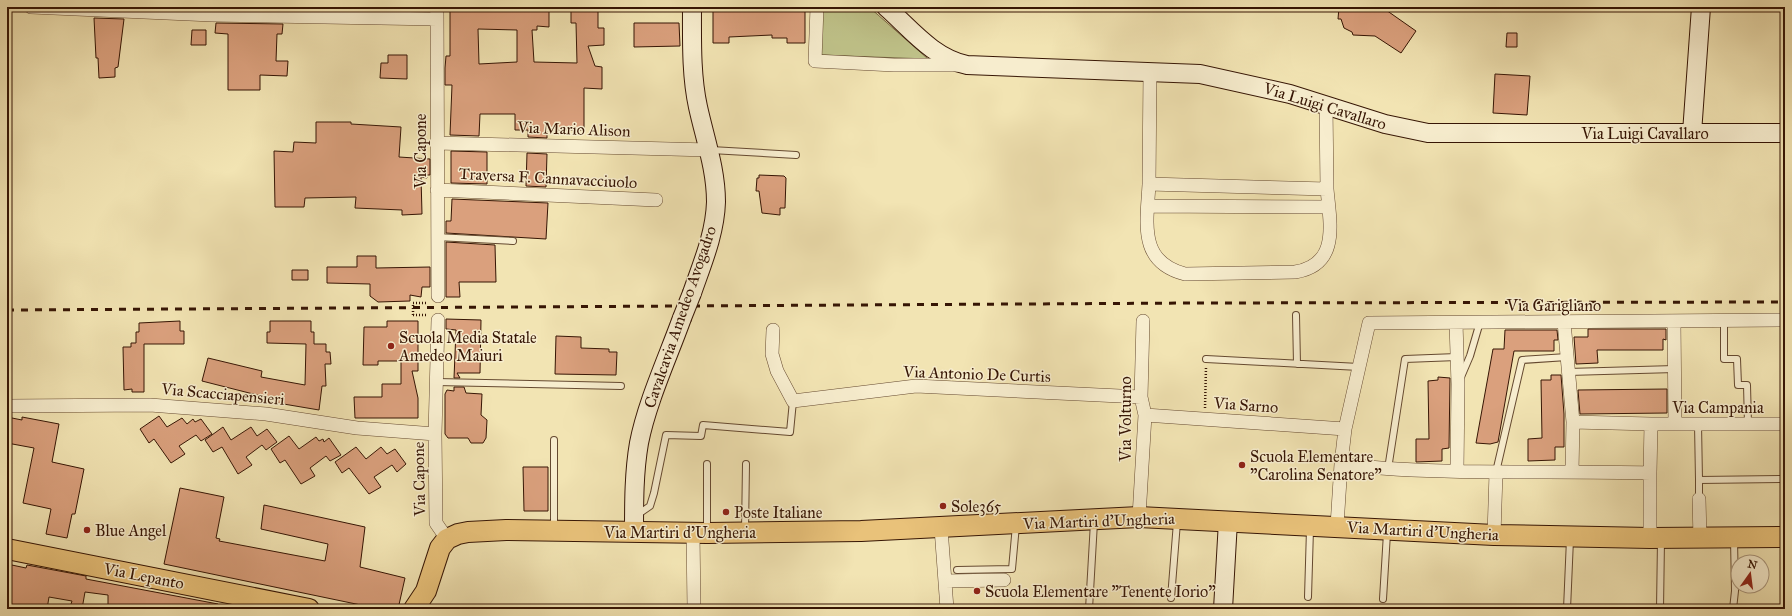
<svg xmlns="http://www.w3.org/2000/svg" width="1792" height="616" viewBox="0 0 1792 616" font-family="'IM FELL Great Primer',serif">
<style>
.green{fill:#bfc289;stroke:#7a6c46}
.building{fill:#daa07d;stroke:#361504;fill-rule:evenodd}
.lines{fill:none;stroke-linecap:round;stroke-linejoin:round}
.lane-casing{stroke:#654930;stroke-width:8}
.street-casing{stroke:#654930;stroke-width:14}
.secondary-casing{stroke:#361504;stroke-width:20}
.primary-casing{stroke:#361504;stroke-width:22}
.path{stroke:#361504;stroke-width:2.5;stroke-dasharray:1 2;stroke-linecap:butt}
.lane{stroke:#f7edce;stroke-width:6}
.street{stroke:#f7edce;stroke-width:13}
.secondary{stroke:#f7edce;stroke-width:18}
.primary{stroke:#e9c27a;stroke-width:20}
.rail{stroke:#361504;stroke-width:3;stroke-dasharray:7 7;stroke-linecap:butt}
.secondary-bridge-casing{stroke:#361504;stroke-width:20;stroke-linecap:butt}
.path-bridge{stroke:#361504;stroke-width:2.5;stroke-dasharray:1 2;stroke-linecap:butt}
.secondary-bridge{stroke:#f7edce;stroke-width:18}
.poi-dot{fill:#8f2418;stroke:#f7edce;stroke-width:1.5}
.labels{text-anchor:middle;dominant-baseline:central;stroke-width:3;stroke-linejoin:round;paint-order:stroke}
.street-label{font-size:16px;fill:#361504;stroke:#f7edce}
.poi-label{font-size:16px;fill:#361504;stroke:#f7edce;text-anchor:start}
</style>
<rect width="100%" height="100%" fill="#f2e4b3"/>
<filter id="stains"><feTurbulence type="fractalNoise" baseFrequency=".005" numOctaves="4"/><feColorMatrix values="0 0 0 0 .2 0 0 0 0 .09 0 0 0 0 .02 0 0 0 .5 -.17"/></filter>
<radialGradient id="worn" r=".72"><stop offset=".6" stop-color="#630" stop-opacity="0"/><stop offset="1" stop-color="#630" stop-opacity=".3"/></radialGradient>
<path class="green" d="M821 7H869L928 59 819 55Z"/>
<path class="building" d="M450 7H549V27L537 26V30H532L534 62 577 63 576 23H571V7H598V28H604V45L588 46 595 66 602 67V89L584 88V130H547V138L528 137V130H515V114H480L479 136 450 135 452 85H445V68L446 56H450ZM478 29 517 30V62L479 64Z
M713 7H737V10H781V7H805V43H787V38H772V35L729 37V43H713Z
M1339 7H1374V9L1386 10 1416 31 1401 53 1375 36 1353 35 1352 32 1344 28 1341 19H1338Z
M94 18 124 19 118 67 115 68V77L99 78 98 58H96Z
M216 23 283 24 282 34H277L276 61H288L287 76 260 75V90H228V34L215 33Z
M634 23H679L680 46 634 47Z
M192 30H206V45H191Z
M1507 33H1517V47H1506Z
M388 55H407V79L380 78 381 63H388Z
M1495 74 1530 76 1527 115 1493 113Z
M316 122H351V124L401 127 399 157 430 159V175H426L427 178 421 177 422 214 402 215V210L355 208 356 197 305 198 304 207H275L274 151 293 152 294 142 316 143Z
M451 151 487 152V184L451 183Z
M527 153 547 154 546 187 526 186Z
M759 175 784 176 786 178 785 208H780V215L762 213 759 191H756L757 178H759Z
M452 199 548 203 546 239 446 233V221H451Z
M446 242 495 245 496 282H459L460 297H446Z
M357 256H376V268L430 267V287H422L421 297 410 295V301L378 302 370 296V284L327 283V267H357Z
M292 270H308V280H292Z
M446 319 481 320 480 373H457L460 378H454L456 330 446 329Z
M180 321V331H184V344H144V392H132V389L124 390 123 347H131V343H136V332H139V323Z
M270 321H311V332H314V344H326V352H330L331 364H325L326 386H322L319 410 260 400 261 396 202 381 208 358 262 371 261 377 305 385 306 344 267 343V332H270Z
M387 321H418V371H412L418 398V418H355L354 397H382V384H401V361H378V365H363L364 327H387Z
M1588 329H1666V340L1663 339V350H1597L1598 363 1576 364 1574 337H1588Z
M1505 330H1557L1558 340H1554V351H1514L1498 442 1490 444 1476 443 1493 349H1504Z
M556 336 581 337V348L609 349V352H617L616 375 555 374Z
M1551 375H1561L1564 414V447H1555V460L1528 461V439L1542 438 1541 380H1551Z
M1438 377 1450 378 1449 448 1442 449V461L1416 462V439H1429L1428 381 1438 380Z
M454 387H464L466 393 482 394 481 415 487 420 486 438 483 443H471L468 438H448L445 434V394L447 390 454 391Z
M1667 389V413L1580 414 1578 390Z
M159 416 167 427 182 418 187 424 193 419 195 422 201 419 212 434 201 441 196 435 179 446 185 454 171 463 154 439 149 443 140 429Z
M7 417 22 420V417L59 424 52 462 84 469 75 514H72L67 538 46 534 51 509 23 503 34 448 7 443Z
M223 427 231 440 251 427 257 436 267 429 277 442 266 450 262 445 246 457 252 465 238 474 222 447 213 452 205 440Z
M289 436 299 449 316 437 319 441 323 439 324 442 329 438 341 455 330 461 326 456 310 468 315 476 301 484 285 460 280 463 271 449Z
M356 447 366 459 381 447 387 454 395 449 406 464 397 472 392 465 374 477 381 487 369 494 349 468 342 473 335 462Z
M523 467H548V511H524Z
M180 488 224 497 216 538 220 539 219 541 325 561 328 544 261 529 264 505 365 527 360 567 405 578 398 609H380L164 564Z
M7 564 26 568 27 565 86 576V579L218 604V609H108V595L85 592 82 609 70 607 72 601 49 597 47 609H10L11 596 7 595Z"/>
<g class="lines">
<g class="lane-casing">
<path id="lane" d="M711 150 796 155
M436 237 513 241
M1296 315 1297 364
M1724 321V359H1737L1738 385H1747L1748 424
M1206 359 1359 367
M1568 372 1675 369
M1461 377 1470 356 1480 322
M436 382 621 386
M1698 424 1699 480 1785 479
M554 440V527
M1388 469 1405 359 1457 357
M1496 472 1522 360 1567 357
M1699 480V499
M637 515 650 506 654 493 666 435 701 436 703 425 790 432 793 401
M707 531V464
M745 531 746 464
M957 570 1012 569 1016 525
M1308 597 1310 529
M1171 598 1177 522
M1383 599 1387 533
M1089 609 1094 522
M1567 609 1570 539
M1660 609 1661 540
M1733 609 1735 591 1734 539"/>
</g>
<g class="street-casing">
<path id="street" d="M31 7 212 15 437 19
M437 7 438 296
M817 7 815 61 894 65H959
M1150 71 1149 184 1327 189 1326 105
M437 143 709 150
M1149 184C1147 223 1138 262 1185 274L1295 272C1340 265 1330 223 1327 189
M437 190 656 200
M1148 206 1328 207
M438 320 435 434 436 523 447 539
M1674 321 1675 424
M1564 322 1573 422
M1456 323 1458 384 1457 471
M773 330 772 354 777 371 793 401 916 386 1141 397
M7 406 150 405 266 414 357 428 435 434
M1145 415 1345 429
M1651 424H1785
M1572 471 1573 422 1651 424 1650 473C1581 471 1513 473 1444 471 1409 470 1375 469 1341 464L1345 429 1369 323 1785 320
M1650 473V538
M1699 499 1700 538
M1139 517 1145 415 1141 397 1143 321
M1337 526 1341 464
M941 528 947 609
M693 532 694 609
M1494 535 1496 473
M945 581 1004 580"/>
</g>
<g class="secondary-casing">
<path id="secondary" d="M692 7C692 40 691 75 698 107 705 139 716 169 716 202 715 234 702 264 692 293
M886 7C911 29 933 58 967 65L1200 74 1290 94 1385 124 1428 133H1785
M1692 133 1701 7
M634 532C634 502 634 472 639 443 647 402 668 357 682 318
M1223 609 1228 521"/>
</g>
<g class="primary-casing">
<path id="primary" d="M7 549 309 609
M414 609 426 591 440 548 447 539 458 534 468 532 506 530 707 533 861 531 1139 517 1494 535 1650 538 1785 537"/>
</g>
<path class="path" d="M413 303H428
M413 315H427
M1205 408 1206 367"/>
<use href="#lane" class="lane"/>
<use href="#street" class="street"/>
<use href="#secondary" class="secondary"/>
<use href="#primary" class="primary"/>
<path class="rail" d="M7 310 1191 303 1785 302"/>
<g class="secondary-bridge-casing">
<path id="secondary-bridge" d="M682 318 692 293"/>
</g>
<path class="path-bridge" d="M413 315V303"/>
<use href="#secondary-bridge" class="secondary-bridge"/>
</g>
<g class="poi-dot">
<circle cx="391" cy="346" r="4"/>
<circle cx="1242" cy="465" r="4"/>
<circle cx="943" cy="506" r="4"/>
<circle cx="726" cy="512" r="4"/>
<circle cx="87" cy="530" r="4"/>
<circle cx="977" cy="591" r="4"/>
</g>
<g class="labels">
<g class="street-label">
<text transform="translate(1325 106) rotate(17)">Via Luigi Cavallaro</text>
<text transform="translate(574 129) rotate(2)">Via Mario Alison</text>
<text x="1645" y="133">Via Luigi Cavallaro</text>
<text transform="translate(420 151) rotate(-90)">Via Capone</text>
<text transform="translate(548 178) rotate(3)">Traversa F. Cannavacciuolo</text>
<text x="1554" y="305">Via Garigliano</text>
<text transform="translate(680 317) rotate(-71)">Cavalcavia Amedeo Avogadro</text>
<text transform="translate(977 374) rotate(2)">Via Antonio De Curtis</text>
<text transform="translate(223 394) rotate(5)">Via Scacciapensieri</text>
<text transform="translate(1246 405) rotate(4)">Via Sarno</text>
<text x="1718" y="407">Via Campania</text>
<text transform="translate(1125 419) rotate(-90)">Via Volturno</text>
<text transform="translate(419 479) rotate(-91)">Via Capone</text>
<text transform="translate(1099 521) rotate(-2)">Via Martiri d'Ungheria</text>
<text transform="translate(1423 531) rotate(3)">Via Martiri d'Ungheria</text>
<text x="680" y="532">Via Martiri d'Ungheria</text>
<text transform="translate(144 576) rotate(11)">Via Lepanto</text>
</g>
<g class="poi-label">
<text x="399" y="337">Scuola Media Statale<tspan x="399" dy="18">Amedeo Maiuri</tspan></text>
<text x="1250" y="456">Scuola Elementare<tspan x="1250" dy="18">"Carolina Senatore"</tspan></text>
<text x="951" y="506">Sole365</text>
<text x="734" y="512">Poste Italiane</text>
<text x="95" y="530">Blue Angel</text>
<text x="985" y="591">Scuola Elementare "Tenente Iorio"</text>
</g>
</g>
<rect width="1792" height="616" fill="none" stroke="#f2e4b3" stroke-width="24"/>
<rect x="8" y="8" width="1776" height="600" fill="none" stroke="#361504" stroke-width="2"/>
<rect x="12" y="12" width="1768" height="592" fill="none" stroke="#361504"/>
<g transform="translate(1750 574) rotate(14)"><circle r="19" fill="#f7edce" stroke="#aa977d"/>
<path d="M0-3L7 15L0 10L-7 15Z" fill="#8f2418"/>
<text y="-6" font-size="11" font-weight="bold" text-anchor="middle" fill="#361504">N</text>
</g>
<rect width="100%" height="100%" filter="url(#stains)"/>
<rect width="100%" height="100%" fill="url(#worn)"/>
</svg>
